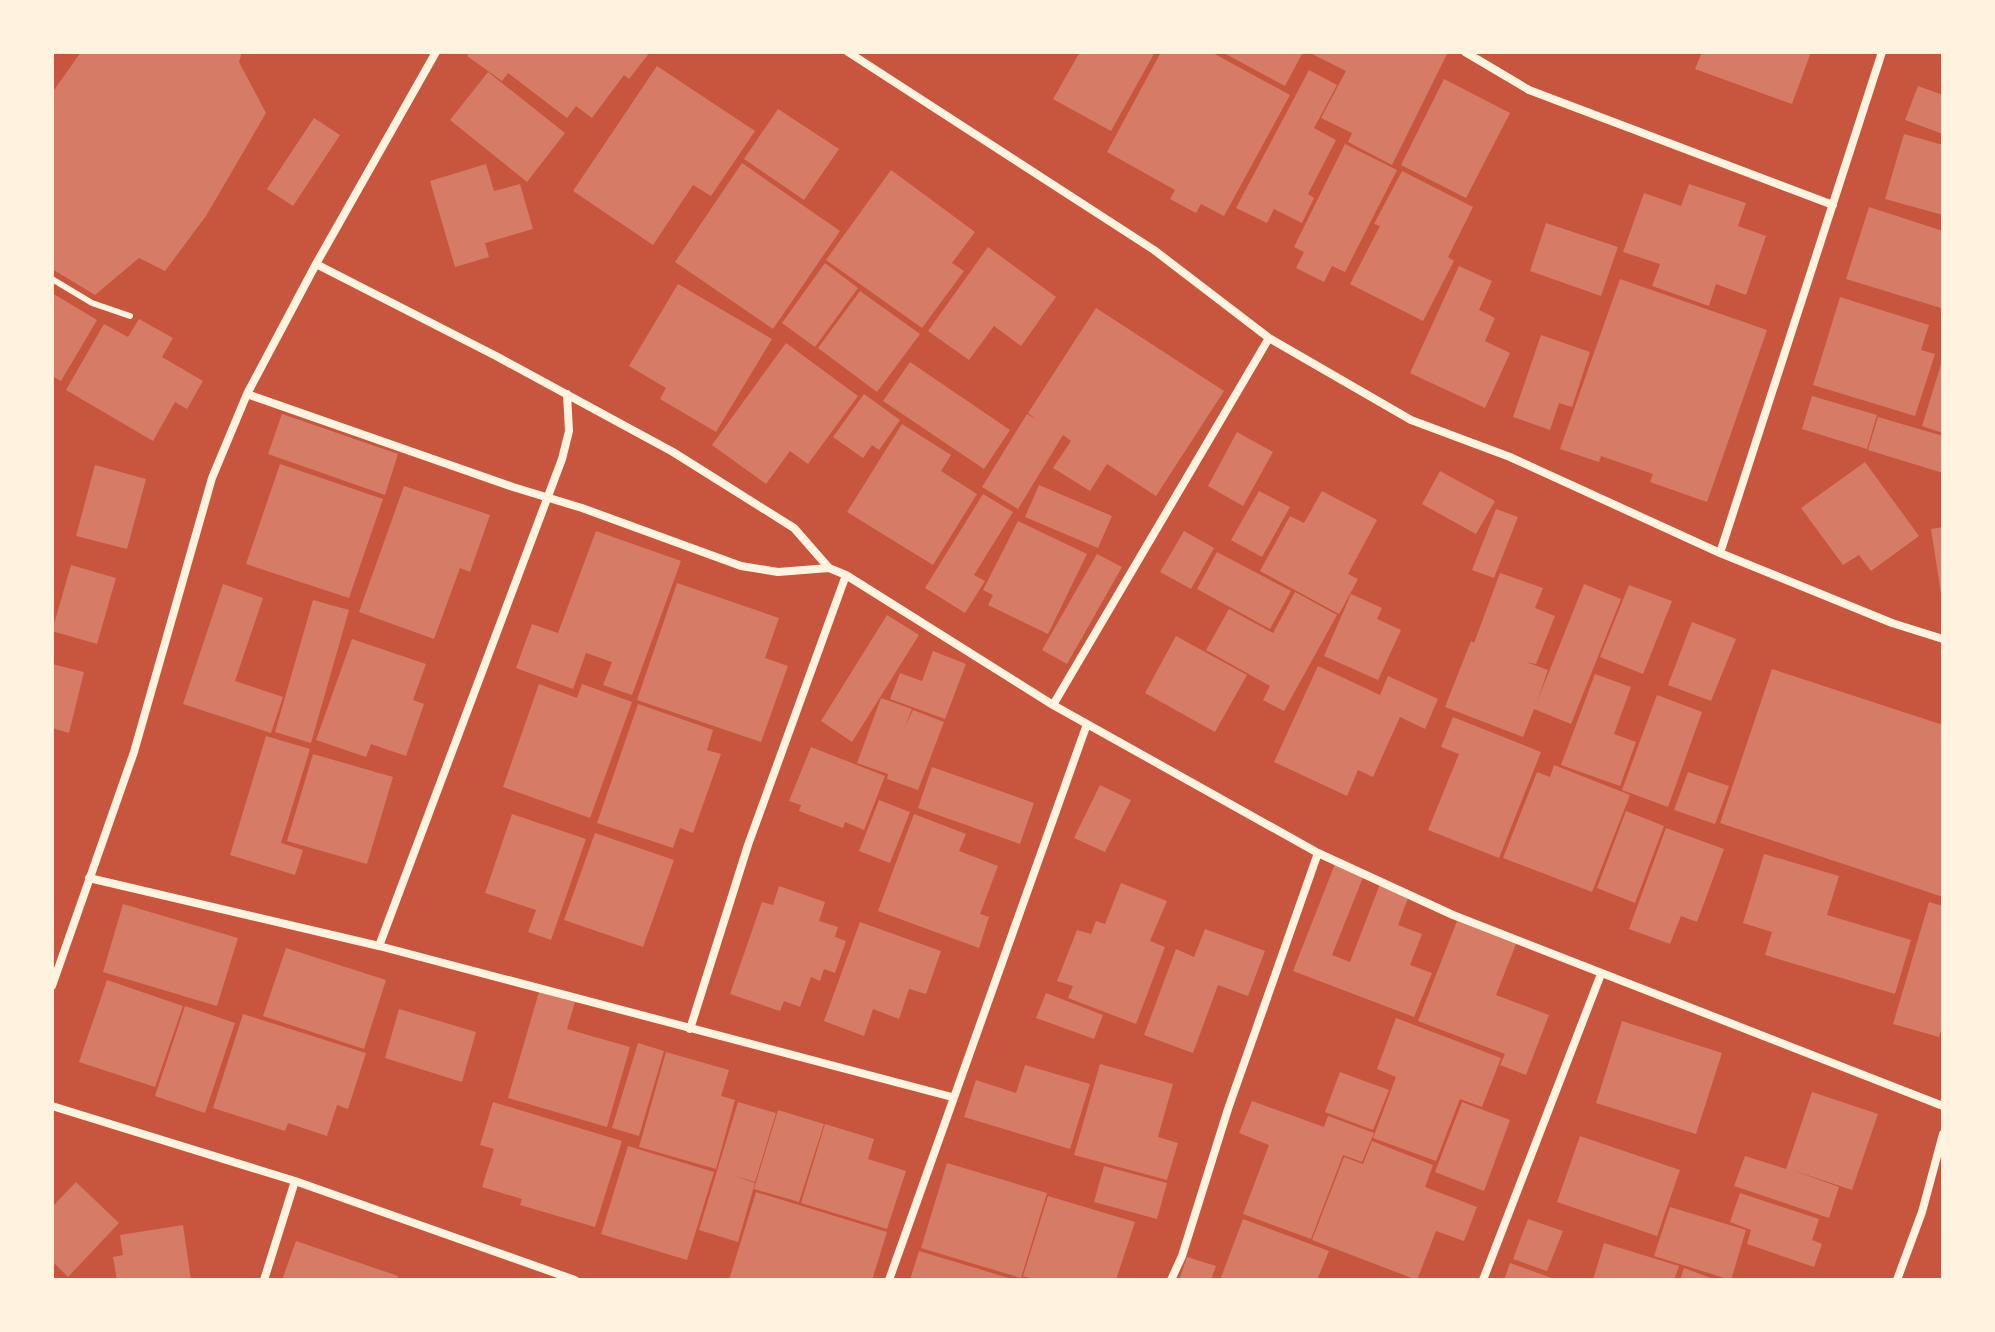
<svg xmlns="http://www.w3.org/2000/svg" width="1995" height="1332" viewBox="0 0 1995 1332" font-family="'Asap Condensed',sans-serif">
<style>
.building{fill:#d67c66}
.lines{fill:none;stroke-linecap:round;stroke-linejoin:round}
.service{stroke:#fff3e0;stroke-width:6}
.minor{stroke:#fff3e0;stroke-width:8}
</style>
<rect width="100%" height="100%" fill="#c8553d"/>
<path class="building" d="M81 52H242L239 62 266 113 206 216 165 271 139 258 95 295 52 269V93Z
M470 52H650L629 79 624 75 592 118 576 106 567 118 508 73 502 81 467 56Z
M1080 52H1155L1111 131 1053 99Z
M1161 52H1211L1290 95 1224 216 1201 204 1196 213 1170 199 1175 190 1107 152Z
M1222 52H1303L1285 86Z
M1308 52 1447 54 1392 165 1348 142 1352 133 1321 118 1346 71Z
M1702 52H1811L1792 104 1695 69Z
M657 66 755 131 711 196 693 185 653 245 573 191Z
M1309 70 1337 85 1314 128 1336 140 1308 194 1314 198 1302 223 1274 209 1267 223 1236 208Z
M488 72 565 133 527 182 450 120Z
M1444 79 1510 113 1466 198 1401 165Z
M1918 86 1943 95V134L1905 120Z
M778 109 839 149 804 200 744 159Z
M314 118 340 135 293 206 267 189Z
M1904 134 1943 145V215L1885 199Z
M1345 144 1397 170 1345 272 1332 266 1324 282 1296 268 1304 252 1294 247Z
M742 163 840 231 773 329 675 262Z
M486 164 494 191 520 184 533 229 485 243 489 257 455 267 430 181Z
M891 170 975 232 952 263 964 271 922 328 826 260Z
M1402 171 1473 207 1448 257 1454 261 1423 321 1350 284 1380 226 1374 224Z
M1689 184 1746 203 1738 226 1766 236 1746 295 1716 284 1709 306 1652 286 1660 264 1623 252 1644 193 1681 206Z
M1869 207 1943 231 1941 308 1846 279Z
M1546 223 1618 247 1601 296 1530 271Z
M988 247 1056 297 1021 346 994 326 969 360 928 331Z
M825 263 858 288 815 347 782 323Z
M1459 266 1492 281 1479 310 1495 318 1485 341 1510 353 1485 408 1410 373Z
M1620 279 1767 330 1707 502 1650 482 1653 474 1601 456 1599 462 1560 449Z
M678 284 772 339 716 432 660 399 666 388 629 366Z
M860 291 920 334 877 392 818 348Z
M52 293 97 320 61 381 52 376Z
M1840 297 1929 325 1921 350 1935 354 1915 416 1813 385Z
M1096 308 1224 391 1156 496 1107 464 1090 491 1053 468 1071 441 1063 435 1018 509 982 487 1027 414 1037 420 1028 413Z
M139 319 173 338 162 357 203 381 187 409 175 402 153 441 66 390 104 324 128 337Z
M1541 335 1590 352 1572 407 1559 403 1550 430 1513 417Z
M786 343 858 396 808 464 790 451 766 484 712 445Z
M1942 361H1943V433L1922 426Z
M910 362 1010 430 984 469 883 401Z
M864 394 900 420 879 450 872 445 863 458 833 437Z
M1812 396 1877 415 1867 449 1802 429Z
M282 414 398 454 385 495 268 454Z
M1878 417 1943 436V473L1868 450Z
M902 424 951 455 941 471 977 494 933 565 847 512Z
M1237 432 1273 452 1243 506 1208 486Z
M1865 462 1919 536 1871 571 1859 555 1843 565 1801 508Z
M280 464 383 499 349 598 246 564Z
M95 465 146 479 127 549 76 536Z
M1440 471 1495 501 1476 534 1422 504Z
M1039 485 1112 516 1098 548 1025 517Z
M404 486 490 515 470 572 460 568 434 639 359 612Z
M1259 491 1290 507 1262 557 1231 540Z
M1322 491 1377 520 1348 574 1358 579 1339 614 1260 571 1290 516 1304 523Z
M983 494 1013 512 974 575 985 581 965 613 925 588Z
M1496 509 1518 517 1494 578 1472 570Z
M1018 521 1087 554 1048 634 988 605 993 595 983 590Z
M1943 527V594H1941L1931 529Z
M596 531 681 561 632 695 603 685 612 662 586 653 573 689 516 668 532 624 558 633Z
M1184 531 1214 548 1191 589 1160 572Z
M1217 552 1291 591 1270 629 1197 589Z
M1097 554 1122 567 1067 664 1042 650Z
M71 565 116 578 97 644 52 631Z
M1500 573 1543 588 1535 608 1555 616 1536 664 1526 662 1548 670 1537 702 1584 584 1621 599 1571 724 1534 709 1523 737 1445 707 1471 641 1474 643Z
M677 583 779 618 765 658 788 666 761 742 637 700Z
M223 584 263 598 235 681 283 697 271 733 183 704Z
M1629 585 1672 601 1643 674 1600 657Z
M1295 592 1337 615 1284 711 1263 700 1270 686 1206 650 1229 609 1273 633Z
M1351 594 1382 608 1377 619 1401 630 1378 680 1324 656Z
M313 600 349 610 311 743 275 732Z
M887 615 919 635 852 742 821 721Z
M1692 622 1736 639 1711 701 1668 685Z
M1176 636 1247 675 1215 732 1145 693Z
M352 639 426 664 413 700 424 704 406 756 371 744 366 757 316 740Z
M933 651 966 664 945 719 890 699 900 673 922 681Z
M52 664 84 672 69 733 52 728Z
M1318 666 1380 695 1388 676 1438 699 1425 729 1400 717 1373 777 1358 770 1347 796 1274 762Z
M1772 669 1943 725V897L1720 823Z
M1595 674 1631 687 1614 734 1636 742 1620 786 1561 765Z
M539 684 577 698 582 684 632 702 590 818 503 787Z
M1657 695 1702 712 1668 807 1622 790Z
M881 698 912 709 904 729 913 710 944 722 918 790 887 779 888 774 857 763Z
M638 704 713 730 707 750 721 754 693 833 680 828 673 848 597 823Z
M1453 717 1541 752 1499 858 1428 830 1459 754 1441 747Z
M266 736 310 749 281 843 303 850 295 875 230 855Z
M811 747 885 776 864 830 845 822 843 828 799 811 801 805 789 801Z
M313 754 393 777 367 864 287 841Z
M1554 765 1630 795 1592 892 1503 858 1537 772 1550 777Z
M932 767 1034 803 1020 844 918 808Z
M1688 772 1729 786 1715 824 1674 810Z
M1100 785 1131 800 1105 852 1074 838Z
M879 800 910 812 890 863 859 851Z
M1626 811 1664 826 1635 903 1597 888Z
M512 814 586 839 551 940 528 932 536 910 485 893Z
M914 814 966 834 959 851 998 866 980 914 989 917 979 948 878 911Z
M1666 828 1724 849 1697 922 1681 916 1670 944 1629 929Z
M595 833 674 860 643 947 564 920Z
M1764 854 1839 876 1827 915 1911 940 1895 994 1765 955 1772 932 1743 923Z
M1335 864 1364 875 1332 955 1350 962 1380 884 1409 895 1398 925 1422 934 1410 965 1432 973 1414 1017 1293 971Z
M1121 883 1167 901 1150 941 1165 947 1136 1024 1068 998 1073 986 1057 981 1077 930 1091 934 1096 921 1105 924Z
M779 886 825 902 819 921 838 927 835 937 846 941 835 973 824 969 820 981 811 977 800 1007 784 1001 780 1011 730 994 762 902 773 905Z
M1929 902 1943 906V1024L1939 1037 1893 1024Z
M123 904 238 938 217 1006 103 972Z
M1457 921 1516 944 1496 995 1549 1015 1526 1075 1500 1065 1505 1054 1418 1021Z
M860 922 941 951 926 994 909 989 899 1019 873 1009 864 1036 824 1021Z
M1205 929 1265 951 1248 996 1218 985 1193 1053 1144 1035 1176 949 1194 957Z
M286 948 386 980 364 1049 263 1016Z
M107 980 183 1006 155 1087 79 1062Z
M539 992 575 1002 567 1029 630 1047 607 1127 508 1098Z
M1046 993 1103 1015 1094 1039 1036 1018Z
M185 1006 235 1023 205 1113 155 1096Z
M399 1009 476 1032 462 1082 385 1058Z
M243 1014 366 1053 348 1109 337 1105 327 1136 288 1123 285 1131 213 1108Z
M1396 1018 1501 1058 1482 1107 1460 1099 1436 1161 1373 1138 1396 1077 1377 1069Z
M1622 1021 1722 1053 1696 1134 1596 1103Z
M638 1043 664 1051 639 1136 612 1128Z
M666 1052 729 1070 721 1096 735 1100 716 1169 639 1147Z
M1100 1064 1173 1084 1158 1137 1178 1143 1167 1180 1074 1155Z
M1025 1065 1090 1084 1070 1149 964 1117 976 1080 1016 1093Z
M1340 1072 1389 1090 1373 1130 1325 1112Z
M1812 1092 1878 1114 1852 1190 1789 1169 1839 1187 1829 1218 1734 1186 1745 1156 1786 1169Z
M1252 1101 1324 1127 1328 1116 1374 1133 1362 1162 1343 1155 1311 1239 1243 1214 1269 1145 1239 1133Z
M493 1102 622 1141 595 1227 520 1205 522 1199 482 1187 494 1149 480 1145Z
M738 1102 776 1113 755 1182 732 1175 755 1183 738 1242 699 1230Z
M1462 1102 1510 1120 1484 1191 1435 1172Z
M778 1110 824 1124 799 1202 754 1189Z
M825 1124 874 1139 868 1159 906 1171 887 1229 801 1203Z
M1580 1136 1680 1170 1657 1236 1557 1202Z
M1372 1141 1433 1165 1425 1187 1477 1207 1464 1241 1436 1231 1417 1280 1312 1240 1344 1157 1363 1164Z
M628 1146 714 1172 687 1260 601 1234Z
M947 1163 1047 1193 1021 1278 921 1248Z
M1104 1166 1167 1183 1157 1219 1094 1202Z
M76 1182 119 1223 68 1277 52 1261V1207Z
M756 1192 887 1232 872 1280H729Z
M1740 1193 1819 1219 1812 1240 1822 1244 1814 1267 1747 1244 1751 1230 1730 1222Z
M1048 1196 1135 1222 1116 1280H1037L1023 1276Z
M1670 1207 1746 1230 1731 1280 1654 1256Z
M1243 1219 1329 1251 1317 1280H1220Z
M1528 1219 1563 1231 1547 1271 1513 1259Z
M183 1225 191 1280H117L113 1257 123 1255 120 1235Z
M296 1241 398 1276 397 1280H282Z
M1604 1243 1679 1266 1674 1280H1593Z
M919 1251 1012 1279V1280H910Z
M1187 1257 1216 1266 1211 1280H1179Z
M1510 1263 1557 1280H1504Z
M1684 1268 1716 1280H1680Z"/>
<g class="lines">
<path class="service" d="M52 279 92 303 130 316"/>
<path class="minor" d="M848 52 1154 250 1269 338 1411 420 1510 457 1720 553 1892 623 1943 639
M1465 52 1529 90 1833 205
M316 264 496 356 673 452 794 528 829 568 846 575 1053 705 1318 853 1453 915 1943 1106
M247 394 513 487 582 508 741 566 778 572 829 568
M1720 553 1882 52
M1053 705 1269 338
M89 878 379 946 952 1097
M379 946 562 459 569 431 567 394
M52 986 134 752 212 478 247 394 316 264 436 52
M690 1029 748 845 846 575
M52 1106 295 1181 575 1280
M264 1280 295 1181
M889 1280 1087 724
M1171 1280 1182 1256 1228 1109 1318 853
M1483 1280 1601 974
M1897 1280 1922 1212 1943 1134"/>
</g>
<rect width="1995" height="1332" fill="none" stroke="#fff3e0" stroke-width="108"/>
</svg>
